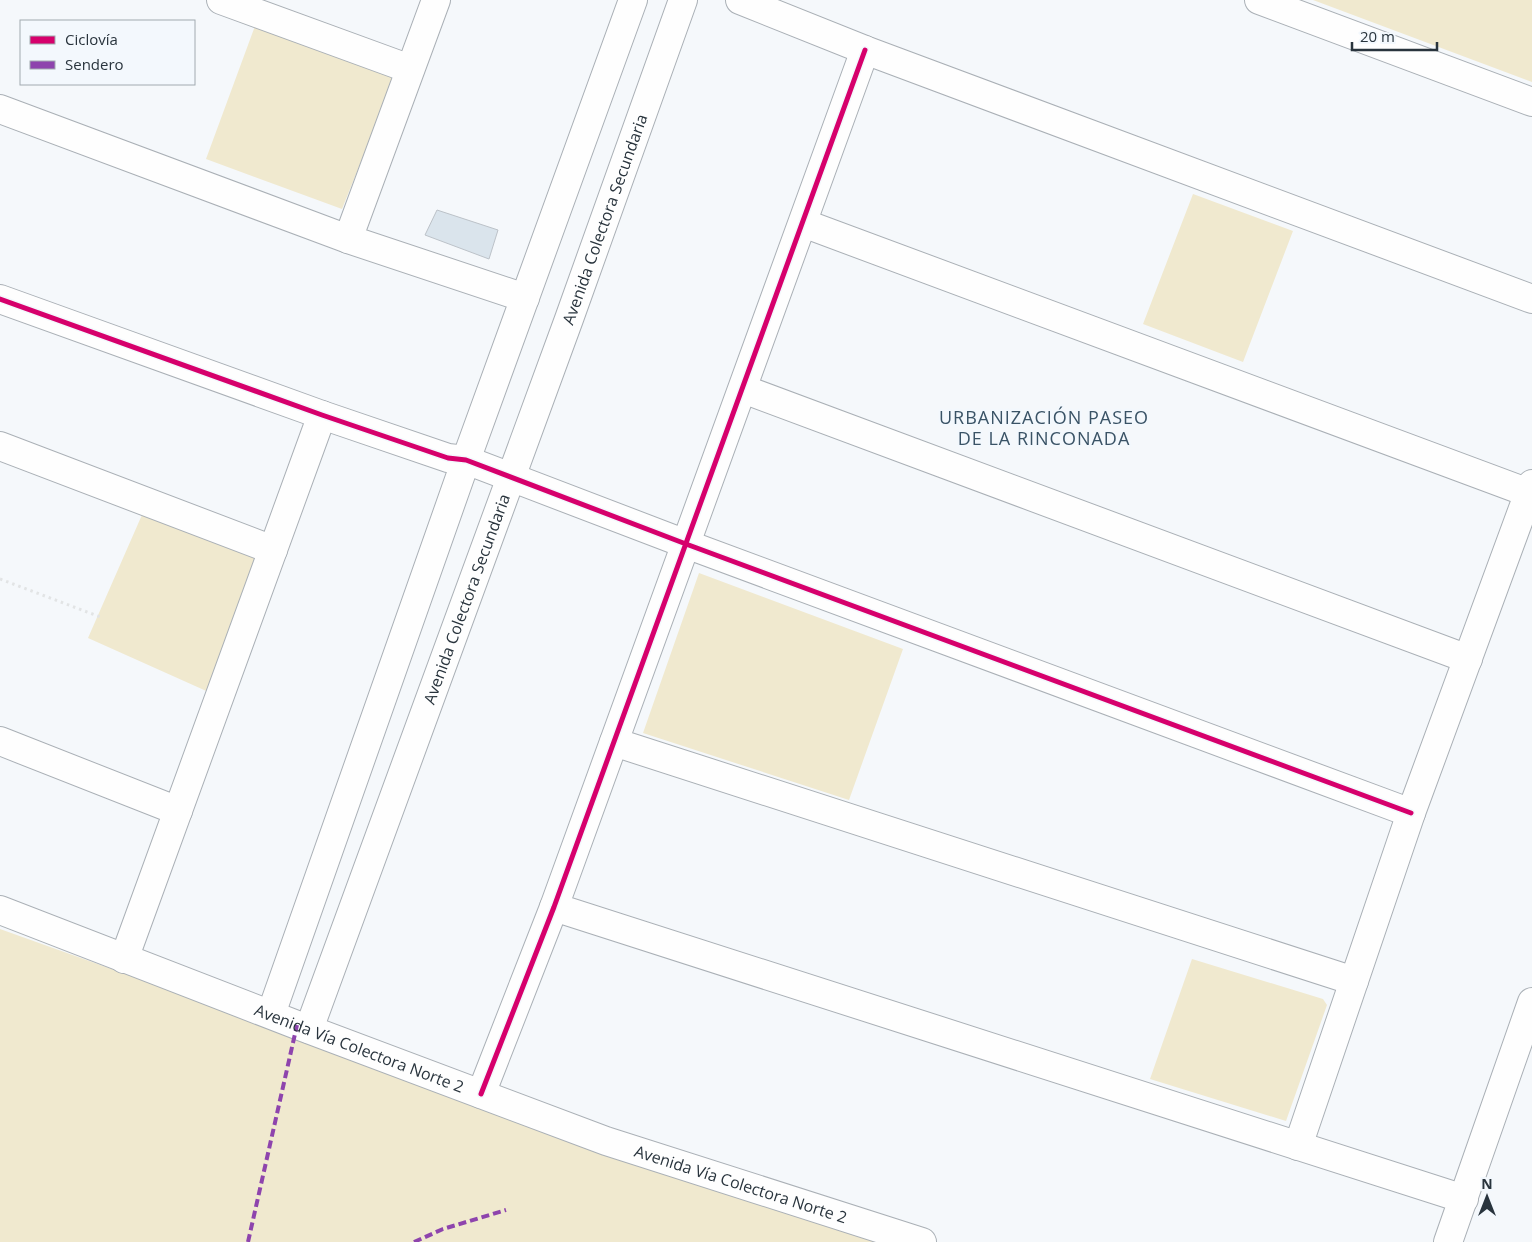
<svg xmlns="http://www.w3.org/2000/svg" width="1532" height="1242" viewBox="0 0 1532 1242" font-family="'Open Sans',sans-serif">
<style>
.green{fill:#f0e9cf}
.building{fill:#dae4ec;stroke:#bcc2c8}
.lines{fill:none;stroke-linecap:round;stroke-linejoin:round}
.minor-casing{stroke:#aab0b6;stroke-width:30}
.path{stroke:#e2e4e5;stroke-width:3;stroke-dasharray:2.5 4;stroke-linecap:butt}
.minor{stroke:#fefefe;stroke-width:28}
.quiet{stroke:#8e44ad;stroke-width:4;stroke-dasharray:8 4;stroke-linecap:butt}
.cycleway-casing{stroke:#f3f8fd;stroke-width:8}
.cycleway{stroke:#d6006c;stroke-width:5}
.labels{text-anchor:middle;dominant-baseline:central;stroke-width:4.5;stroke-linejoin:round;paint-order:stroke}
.street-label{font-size:16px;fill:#29343d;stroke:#f3f8fd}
.neighbourhood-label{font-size:18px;letter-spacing:1px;fill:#3a5366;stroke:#f3f8fd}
</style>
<rect width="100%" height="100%" fill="#f5f8fb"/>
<path class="green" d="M1313 0H1532V82Z
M255 26 396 74 342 209 206 159Z
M1193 194 1293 231 1243 362 1143 324Z
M145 508 264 553 213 694 88 638Z
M699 573 903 649 849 800 643 733Z
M0 929 282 1030 901 1242H0Z
M1192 959 1323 999 1327 1005 1286 1121 1150 1079Z"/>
<path class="building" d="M437 210 498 230 489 259 425 235Z"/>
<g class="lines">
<g class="minor-casing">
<g id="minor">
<path d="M221 0 410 69"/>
<path d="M740 0 865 50 1532 299"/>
<path d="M1259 0 1532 102"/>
<path d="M0 109 348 239 525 298"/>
<path d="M803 223 1529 493"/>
<path d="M348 239 436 0"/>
<path d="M0 299 322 415 448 458 466 460 686 544 1411 813"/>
<path d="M743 389 1468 659"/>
<path d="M0 446 273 550"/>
<path d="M0 741 178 811"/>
<path d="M614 742 1354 981"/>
<path d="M554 907 1464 1199"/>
<path id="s1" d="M0 910 297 1025 606 1141 922 1242"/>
<path d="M124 959 322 415"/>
<path d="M271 1014 466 460 633 0"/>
<path id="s2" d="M309 1029 569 319 683 0"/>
<path d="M481 1094 554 907 865 50"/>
<path d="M1298 1146 1411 813 1532 484"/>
<path d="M1448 1242 1532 1002"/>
</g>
</g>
<path class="path" d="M0 579 103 618"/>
<use href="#minor" class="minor"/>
<path class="quiet" d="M248 1242 297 1025
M414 1242 443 1229 506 1210"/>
<g class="cycleway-casing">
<path id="cycleway" d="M0 299 322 415 448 458 466 460 686 544 1411 813
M481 1094 554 907 865 50"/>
</g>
<use href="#cycleway" class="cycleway"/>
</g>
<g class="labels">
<g class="street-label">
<text stroke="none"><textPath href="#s2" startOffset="862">Avenida Colectora Secundaria</textPath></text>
<text stroke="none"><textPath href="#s2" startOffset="458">Avenida Colectora Secundaria</textPath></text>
<text stroke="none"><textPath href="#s1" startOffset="385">Avenida Vía Colectora Norte 2</textPath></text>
<text stroke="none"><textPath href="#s1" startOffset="790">Avenida Vía Colectora Norte 2</textPath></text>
</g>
<g class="neighbourhood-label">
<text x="1044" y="417">URBANIZACIÓN PASEO<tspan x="1044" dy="21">DE LA RINCONADA</tspan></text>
</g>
</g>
<rect x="20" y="20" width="175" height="65" fill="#f3f8fd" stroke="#a2aab0"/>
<rect x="30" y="36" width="25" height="8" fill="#d6006c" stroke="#a2aab0"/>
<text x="65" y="45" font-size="15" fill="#29343d">Ciclovía</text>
<rect x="30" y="61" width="25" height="8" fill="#8e44ad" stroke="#a2aab0"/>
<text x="65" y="70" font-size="15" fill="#29343d">Sendero</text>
<g transform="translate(1487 1197)" stroke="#f3f8fd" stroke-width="4" paint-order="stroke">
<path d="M0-4L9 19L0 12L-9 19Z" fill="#29343d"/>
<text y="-8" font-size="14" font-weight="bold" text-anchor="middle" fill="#29343d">N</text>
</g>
<path d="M1352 42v8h85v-8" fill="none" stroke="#29343d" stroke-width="2.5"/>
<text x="1360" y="42" font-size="15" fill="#29343d" stroke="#f3f8fd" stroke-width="4" paint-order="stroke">20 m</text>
</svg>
